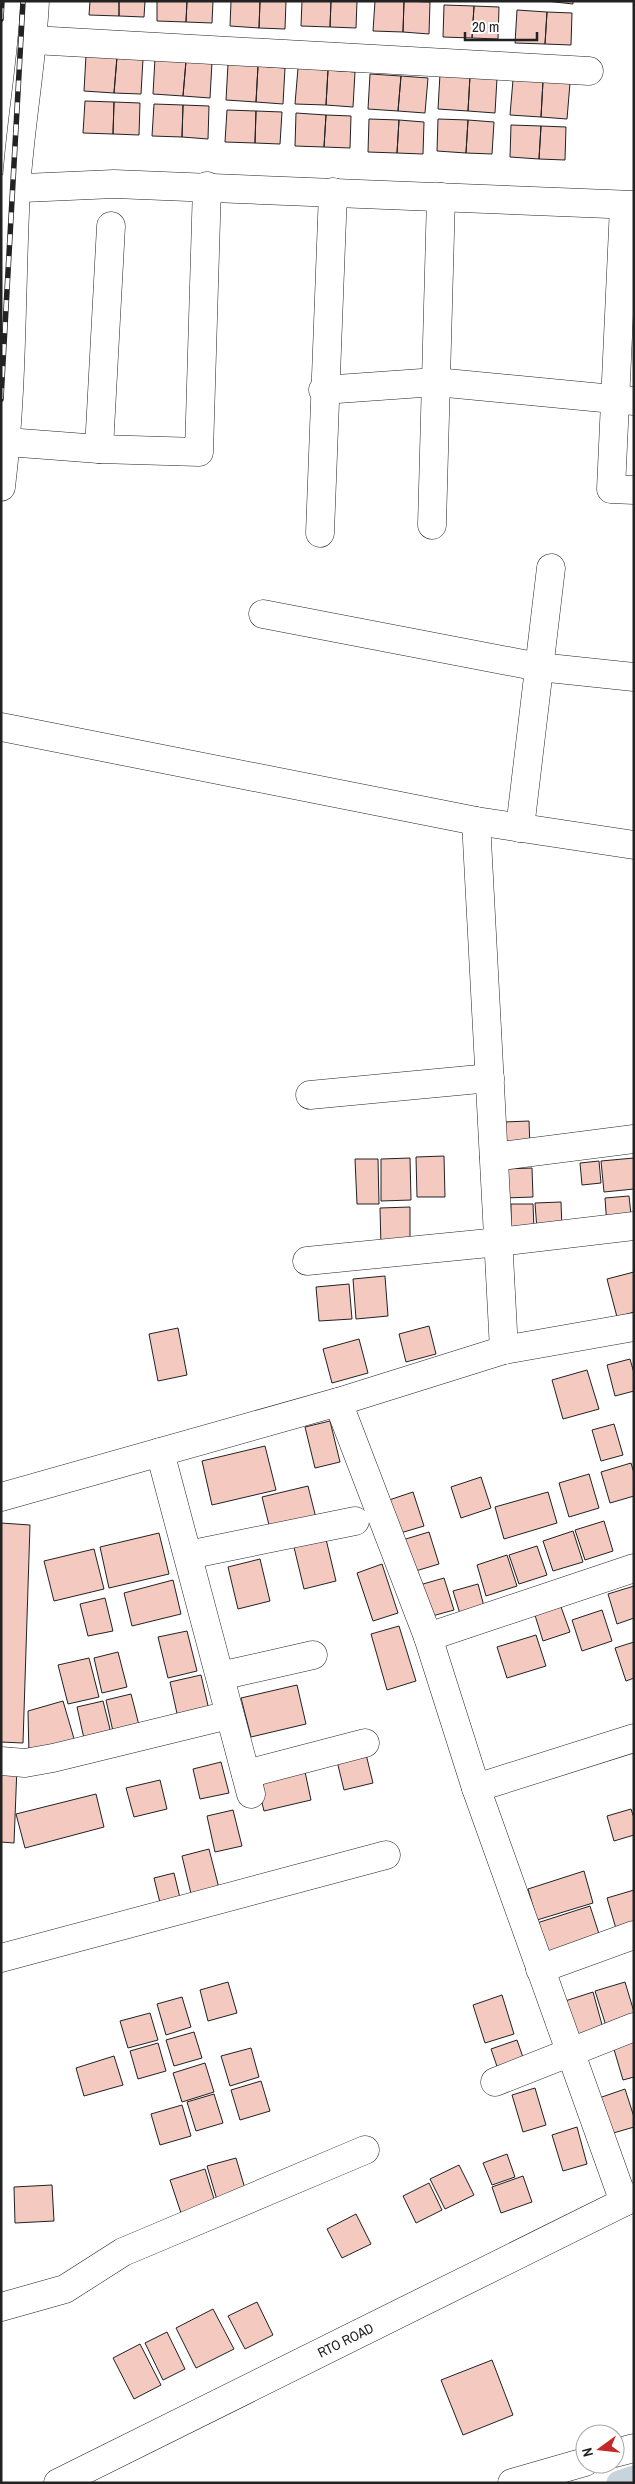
<svg xmlns="http://www.w3.org/2000/svg" width="635" height="2484" viewBox="0 0 635 2484" font-family="'Archivo Narrow',sans-serif">
<style>
.lines{fill:none;stroke-linecap:round;stroke-linejoin:round}
.canal{stroke:#c7d3dd;stroke-width:25}
.building{fill:#f3c9c0;stroke:#222}
.minor-casing{stroke:#222;stroke-width:29}
.major-casing{stroke:#222;stroke-width:29}
.minor{stroke:#fff;stroke-width:28}
.major{stroke:#fff;stroke-width:28}
.rail-casing{stroke:#222;stroke-width:5.5}
.rail{stroke:#fff;stroke-width:4;stroke-dasharray:11;stroke-linecap:butt}
.labels{text-anchor:middle;dominant-baseline:central;stroke-width:4;stroke-linejoin:round;paint-order:stroke}
.street-label{font-size:14px;fill:#222;stroke:#fff}
</style>
<rect width="100%" height="100%" fill="#fff"/>
<g class="lines">
<path class="canal" d="M619 2483 634 2478"/>
</g>
<path class="building" d="M90 1H119V16L89 15Z
M119 1H145L144 17 119 16Z
M157 1H187L186 22 157 21Z
M187 1H213L212 23 186 22Z
M231 1H260L259 28 230 26Z
M260 1H286L285 29 259 28Z
M302 1H331L330 27 301 26Z
M331 1H357L356 28 330 27Z
M375 1H404L403 32 373 31Z
M404 1 430 2 429 34 403 32Z
M546 1H573V4Z
M444 5 474 6 472 38 443 37Z
M474 6 499 7 498 39 472 38Z
M517 10 547 12 545 44 515 43Z
M547 12 572 13 571 45 545 44Z
M86 55 117 57 114 93 84 91Z
M117 57 143 59 141 94 114 93Z
M155 58 186 61 183 96 153 94Z
M186 61 212 62 210 98 183 96Z
M228 64 258 66 256 102 226 100Z
M258 66 285 68 283 104 256 102Z
M298 68 328 70 326 105 295 104Z
M328 70 355 72 353 107 326 105Z
M370 74 401 76 398 111 368 109Z
M440 74 470 76 468 111 438 109Z
M401 76 428 78 425 113 398 111Z
M470 76 497 78 495 113 468 111Z
M513 80 543 81 541 117 510 115Z
M543 81 570 83 567 119 541 117Z
M85 101 114 102 113 134 83 133Z
M114 102 140 103 139 135 113 134Z
M154 104 183 105 182 137 152 136Z
M183 105 209 106 208 139 182 137Z
M227 110 256 111 255 143 225 142Z
M256 111 282 112 280 144 255 143Z
M296 113 326 115 324 147 295 146Z
M326 115 351 116 350 148 324 147Z
M369 119 399 120 397 153 368 152Z
M438 119 468 120 466 153 437 151Z
M399 120 424 122 423 154 397 153Z
M468 120 494 122 492 154 466 153Z
M511 125 541 126 539 159 510 157Z
M541 126 566 127 565 160 539 159Z
M529 1121 530 1148 505 1149 504 1122Z
M444 1156 445 1197H417L416 1157Z
M410 1158 411 1200 381 1201V1159Z
M634 1158V1189L604 1192 601 1161Z
M355 1159H378L379 1204H357Z
M599 1161 601 1183 582 1185 580 1163Z
M532 1168 533 1197 505 1198 503 1169Z
M629 1196 632 1224 607 1226 605 1198Z
M561 1202 562 1229 537 1230 535 1203Z
M511 1204H533L534 1229H511Z
M410 1207V1246L381 1247 380 1208Z
M634 1272V1312L617 1317 607 1279Z
M385 1276 388 1316 356 1319 353 1279Z
M349 1284 352 1319 319 1321 316 1287Z
M429 1326 436 1354 406 1362 399 1334Z
M178 1328 187 1375 158 1381 149 1334Z
M359 1339 368 1373 332 1383 323 1349Z
M630 1359 634 1373V1391L615 1396 607 1365Z
M587 1370 599 1409 563 1419 552 1380Z
M330 1421 340 1462 315 1468 305 1427Z
M614 1424 623 1455 601 1461 592 1430Z
M265 1446 276 1490 212 1505 202 1461Z
M631 1463 634 1473V1496L610 1503 601 1472Z
M589 1474 599 1508 569 1517 559 1483Z
M481 1477 491 1508 461 1518 451 1487Z
M308 1486 317 1522 271 1533 262 1497Z
M413 1492 424 1526 397 1534 386 1501Z
M548 1492 557 1523 504 1539 495 1507Z
M604 1521 613 1551 585 1560 575 1530Z
M1 1523 30 1525 23 1743 1 1742Z
M573 1531 583 1562 553 1571 543 1541Z
M429 1532 439 1564 409 1573 399 1541Z
M159 1533 169 1574 109 1588 100 1547Z
M325 1535 336 1581 304 1589 293 1543Z
M537 1546 547 1575 519 1584 509 1555Z
M94 1549 104 1589 54 1601 44 1561Z
M507 1555 517 1586 486 1596 477 1565Z
M260 1559 270 1601 238 1609 228 1567Z
M382 1564 398 1613 373 1621 357 1573Z
M444 1578 454 1610 425 1618 416 1586Z
M173 1580 181 1614 132 1626 124 1593Z
M478 1584 485 1610 461 1617 453 1591Z
M634 1586V1618L617 1624 608 1594Z
M105 1598 113 1631 88 1636 80 1604Z
M560 1604 570 1632 543 1641 534 1612Z
M602 1610 612 1641 582 1651 572 1620Z
M399 1626 416 1681 387 1690 371 1634Z
M187 1631 197 1671 168 1678 158 1637Z
M536 1635 546 1666 507 1678 497 1647Z
M634 1642V1678L626 1681 615 1648Z
M118 1652 127 1687 102 1693 94 1658Z
M89 1658 99 1697 68 1704 58 1665Z
M201 1675 209 1710 178 1718 170 1682Z
M297 1685 306 1724 251 1737 241 1698Z
M131 1694 140 1729 114 1736 106 1700Z
M63 1701 75 1742 29 1756 28 1711Z
M103 1701 112 1737 85 1743 77 1707Z
M365 1750 373 1783 344 1790 336 1757Z
M221 1762 229 1793 200 1799 193 1769Z
M1 1767H17L14 1843 1 1842Z
M304 1767 311 1800 264 1811 256 1778Z
M160 1780 167 1809 134 1817 126 1788Z
M96 1794 104 1827 25 1848 16 1814Z
M631 1809 634 1818V1835L614 1841 607 1816Z
M233 1810 242 1846 215 1852 207 1816Z
M209 1849 221 1896 193 1902 182 1856Z
M584 1871 593 1903 537 1920 528 1889Z
M174 1873 181 1902 161 1907 154 1878Z
M634 1890V1926L617 1932 607 1898Z
M590 1906 601 1940 548 1956 537 1923Z
M228 1982 237 2013 208 2021 200 1990Z
M625 1982 634 2012V2021L607 2029 595 1991Z
M593 1992 604 2032 573 2041 562 2002Z
M502 1995 514 2034 485 2043 473 2005Z
M182 1997 191 2027 166 2035 157 2004Z
M150 2013 158 2040 128 2048 120 2021Z
M194 2032 202 2058 174 2066 166 2040Z
M634 2039V2077L623 2080 613 2046Z
M517 2040 526 2066 500 2075 491 2049Z
M158 2043 166 2071 138 2079 130 2051Z
M251 2048 259 2077 230 2086 221 2056Z
M114 2056 123 2085 84 2096 76 2068Z
M205 2063 214 2092 182 2102 173 2073Z
M261 2081 270 2111 240 2120 231 2090Z
M535 2088 546 2125 523 2132 512 2095Z
M625 2089 634 2117V2127L610 2134 599 2098Z
M214 2094 223 2123 196 2131 187 2102Z
M182 2105 191 2136 160 2145 151 2114Z
M577 2127 587 2164 563 2171 552 2135Z
M507 2154 515 2177 492 2185 483 2163Z
M236 2158 246 2192 217 2200 207 2166Z
M459 2165 474 2195 445 2209 430 2179Z
M205 2169 215 2202 181 2213 170 2180Z
M523 2176 532 2202 501 2213 492 2187Z
M429 2183 442 2210 416 2223 403 2196Z
M52 2185 54 2221 15 2223 14 2187Z
M356 2214 371 2244 342 2258 327 2229Z
M257 2302 273 2335 245 2349 228 2316Z
M213 2309 234 2349 196 2368 176 2328Z
M167 2332 185 2369 163 2380 145 2343Z
M140 2344 161 2385 134 2399 113 2358Z
M492 2360 513 2415 463 2435 441 2380Z"/>
<g class="lines">
<g class="minor-casing">
<g id="minor">
<path d="M33 40 589 71"/>
<path d="M1 189 114 184 634 205"/>
<path d="M624 206 611 489 634 490"/>
<path d="M323 390 436 382 634 401"/>
<path d="M7 442 99 449 199 452 207 186"/>
<path d="M99 449 111 226"/>
<path d="M432 525 441 197"/>
<path d="M320 533 333 192"/>
<path d="M263 614 539 667 634 677"/>
<path d="M1 727 476 821 634 845"/>
<path d="M476 821 504 1350"/>
<path d="M520 828 551 568"/>
<path d="M310 1095 490 1078"/>
<path d="M494 1157 634 1139"/>
<path d="M307 1261 499 1242 634 1226"/>
<path d="M338 1402 428 1637 476 1788 624 2202"/>
<path d="M160 1452 251 1794"/>
<path d="M1 1497 338 1402 504 1350 634 1327"/>
<path d="M188 1555 355 1521"/>
<path d="M428 1637 634 1568"/>
<path d="M220 1676 313 1655"/>
<path d="M1 1761 25 1763 53 1758 229 1715"/>
<path d="M246 1774 365 1743"/>
<path d="M476 1788 634 1738"/>
<path d="M1 1958 386 1855"/>
<path d="M540 1969 634 1935"/>
<path d="M495 2082 634 2027"/>
<path d="M1 2307 65 2289 123 2252 365 2150"/>
<path d="M615 2453 634 2448"/>
<path id="s1" d="M58 2483 634 2197"/>
<path d="M512 2483 585 2462"/>
</g>
</g>
<g class="major-casing">
<path id="major" d="M1 487C13 389 11 289 16 189 20 126 32 64 35 1"/>
</g>
<use href="#minor" class="minor"/>
<use href="#major" class="major"/>
<g class="rail-casing">
<path id="rail" d="M1 19 2 1
M1 399 23 1"/>
</g>
<use href="#rail" class="rail"/>
</g>
<g class="labels">
<g class="street-label">
<text stroke="none"><textPath href="#s1" startOffset="321">RTO ROAD</textPath></text>
</g>
</g>
<rect width="635" height="2484" fill="none" stroke="#222222" stroke-width="5"/>
<g transform="translate(600 2449) rotate(255)"><circle r="24" fill="#ffffff" stroke="#a7a7a7"/>
<path d="M0-4L9 19L0 12L-9 19Z" fill="#c62828"/>
<text y="-8" font-size="14" font-weight="bold" text-anchor="middle" fill="#222222">N</text>
</g>
<path d="M465 32v8h72v-8" fill="none" stroke="#222222" stroke-width="2.5"/>
<text x="472" y="32" font-size="15" fill="#222222" stroke="#ffffff" stroke-width="4" paint-order="stroke">20 m</text>
</svg>
